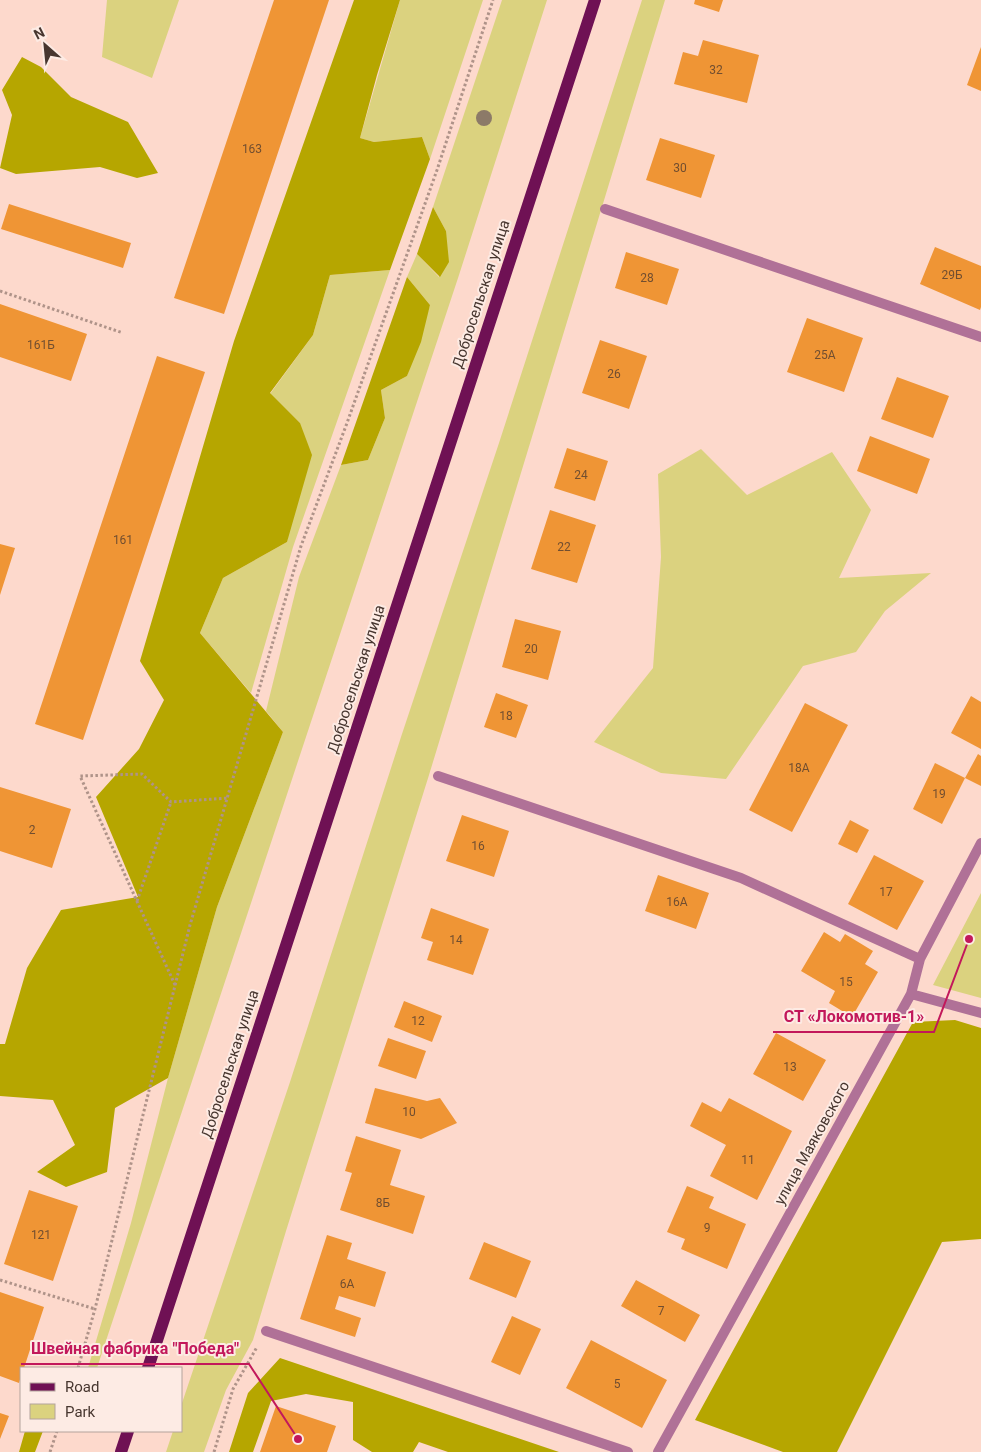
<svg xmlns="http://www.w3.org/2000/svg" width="981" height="1452" viewBox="0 0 981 1452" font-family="Roboto,sans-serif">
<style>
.green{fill:#dbd27f}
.forest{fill:#b6a600}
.building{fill:#ef9535}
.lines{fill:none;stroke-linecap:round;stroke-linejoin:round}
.path{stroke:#af9389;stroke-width:3;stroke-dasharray:2.5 2.5;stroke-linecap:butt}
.street{stroke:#b07197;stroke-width:10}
.primary{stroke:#6f1154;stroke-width:12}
.tree{fill:#8c7a68}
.labels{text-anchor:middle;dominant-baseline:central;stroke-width:4;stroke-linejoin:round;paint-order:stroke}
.number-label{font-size:12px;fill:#714e30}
.street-label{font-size:15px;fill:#47362f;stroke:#fdebe4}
.leader{fill:none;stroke:#c2185b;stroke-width:2}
.callout-dot{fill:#c2185b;stroke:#fdebe4;stroke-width:2}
.callout-label{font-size:16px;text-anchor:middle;font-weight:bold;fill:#c2185b;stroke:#fdebe4;stroke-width:4;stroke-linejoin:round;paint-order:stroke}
</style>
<rect width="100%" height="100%" fill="#fdd9cc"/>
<path class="green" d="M107 0H179L152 78 102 57Z
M400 0H483L430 159 422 137 374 142 360 138Z
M502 0H547L459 275 97 1368H88L131 1223 168 1078 217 907 283 732 266 711 299 577 341 465 368 460 385 418 381 390 407 376 430 305 407 277 417 254 439 277 446 231 433 207Z
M642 0H665L429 775 286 1231 253 1340 226 1390 204 1452H166L173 1431H181V1406L290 1082 401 737 499 443Z
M390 270 293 547 251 693 200 633 223 578 287 542 300 423 270 394 313 335 330 275Z
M701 449 747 495 832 452 871 510 839 578 931 573 885 611 856 652 803 666 726 779 661 773 594 742 653 668 661 557 658 474Z
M981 893V998L933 985Z"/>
<path class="forest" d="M354 0H400L377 75 360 138 374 142 422 137 430 159 390 270 330 275 313 335 270 393 300 423 312 455 287 542 223 578 200 633 283 732 217 907 168 1078 115 1108 107 1172 66 1187 37 1172 75 1145 53 1100 0 1096V1044H5L27 968 61 910 138 897 96 797 139 749 164 700 140 661 234 341Z
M22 57 41 67 71 97 128 122 158 173 137 178 100 167 16 174 0 168 12 115 2 90Z
M433 207 446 231 449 262 440 277 417 254Z
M407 277 430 305 421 342 407 376 381 390 385 418 368 460 341 465Z
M955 1020 981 1028V1239L942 1242 837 1452H783L695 1420 913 1022Z
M280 1358 559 1452H448L419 1442 413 1452H372L353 1440V1402L306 1394 271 1401 253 1452H229L248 1393Z
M25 1431H43L35 1452H19Z"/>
<path class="building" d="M274 0H329L224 314 174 298Z
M695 0H723L719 12 694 4Z
M703 40 759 55 747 103 674 84 683 52 698 56Z
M981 47V91L967 85Z
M660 138 715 155 701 198 646 180Z
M9 204 131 243 123 268 1 229Z
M935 247 981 266V307L980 310 920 284Z
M626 252 679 269 667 305 615 288Z
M0 304 87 334 71 381 0 357Z
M807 318 863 338 844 392 787 372Z
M600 340 647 356 629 409 582 393Z
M157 356 205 372 83 740 35 724Z
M897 377 949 396 933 438 881 419Z
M870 436 930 459 917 494 857 471Z
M567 448 608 461 595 501 554 488Z
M550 510 596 525 577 583 531 569Z
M0 544 15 548 0 595Z
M515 619 561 631 548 680 502 667Z
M496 693 528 705 516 738 484 727Z
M971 696 981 702V749L951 733Z
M805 703 848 725 792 832 749 810Z
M978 754 981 756V786L965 778 942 824 913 809 935 763 965 778Z
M0 787 71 809 52 868 0 851Z
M462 815 509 831 494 877 446 861Z
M850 820 869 830 857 853 838 844Z
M874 855 924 881 897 930 848 904Z
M658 875 709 893 696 929 645 911Z
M431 908 489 929 473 975 427 960 433 942 421 938Z
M824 932 840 942 845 934 873 951 865 964 878 972 852 1017 829 1003 835 991 801 971Z
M404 1001 442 1016 432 1042 394 1027Z
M776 1033 826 1060 803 1101 753 1074Z
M388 1038 426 1051 416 1079 378 1066Z
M375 1088 427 1101 440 1098 457 1123 421 1139 365 1123Z
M729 1098 792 1131 757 1200 710 1176 726 1145 690 1126 702 1102 721 1112Z
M356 1136 401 1150 390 1185 425 1196 413 1234 340 1210 352 1173 345 1171Z
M687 1186 714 1197 709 1208 746 1224 727 1269 681 1249 685 1239 667 1232Z
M29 1190 78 1206 53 1281 4 1264Z
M327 1235 352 1243 347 1259 386 1272 375 1307 339 1296 335 1309 361 1318 355 1337 300 1319Z
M484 1242 531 1261 516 1298 469 1279Z
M636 1280 700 1315 685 1342 621 1306Z
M0 1292 44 1307 24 1368H21V1376L19 1383 0 1376Z
M512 1316 541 1329 520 1375 491 1362Z
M591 1340 667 1380 642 1428 566 1388Z
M276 1406 336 1426 327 1452H260Z
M0 1413 9 1416 0 1439Z"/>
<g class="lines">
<path class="path" d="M0 291 123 333
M137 901 171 802
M175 985 80 776 142 774 171 802 228 798
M0 1280 95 1309
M78 1368 95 1309 190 925 301 546 347 423 437 170 493 0
M50 1452 57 1431
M214 1452 233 1389 257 1347"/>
<path class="street" d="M605 209 981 337
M438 776 741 878 920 959
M911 994 981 1013
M266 1331 628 1452
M658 1452 911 994 920 959 981 843"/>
<path class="primary" d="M148 1368 595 0
M121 1452 128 1431"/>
</g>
<circle class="tree" cx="484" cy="118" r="8"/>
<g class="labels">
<g class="number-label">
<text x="716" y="70">32</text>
<text x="252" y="149">163</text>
<text x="680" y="168">30</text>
<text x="952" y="275">29Б</text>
<text x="647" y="278">28</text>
<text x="41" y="345">161Б</text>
<text x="825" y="355">25А</text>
<text x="614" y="374">26</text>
<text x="581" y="475">24</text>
<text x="123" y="540">161</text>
<text x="564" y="547">22</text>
<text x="531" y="649">20</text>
<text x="506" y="716">18</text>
<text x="799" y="768">18А</text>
<text x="939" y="794">19</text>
<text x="32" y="830">2</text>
<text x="478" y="846">16</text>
<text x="886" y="892">17</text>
<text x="677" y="902">16А</text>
<text x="456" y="940">14</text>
<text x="846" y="982">15</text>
<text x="418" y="1021">12</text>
<text x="790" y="1067">13</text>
<text x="409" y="1112">10</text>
<text x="748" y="1160">11</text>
<text x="383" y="1203">8Б</text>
<text x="707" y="1228">9</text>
<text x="41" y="1235">121</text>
<text x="347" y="1284">6А</text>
<text x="661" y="1311">7</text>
<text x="617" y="1384">5</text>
</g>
<g class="street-label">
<text transform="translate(481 294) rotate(-72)">Добросельская улица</text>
<text transform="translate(356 679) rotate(-72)">Добросельская улица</text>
<text transform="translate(230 1064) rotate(-72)">Добросельская улица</text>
<text transform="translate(812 1143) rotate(-61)">улица Маяковского</text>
</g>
</g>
<path class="leader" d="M969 939L934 1032H773M298 1439L249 1364H21"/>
<g class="callout-dot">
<circle cx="969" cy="939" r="5"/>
<circle cx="298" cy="1439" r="5"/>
</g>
<g class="callout-label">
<text x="854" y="1022">СТ «Локомотив-1»</text>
<text x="135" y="1354">Швейная фабрика "Победа"</text>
</g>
<rect x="20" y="1367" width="162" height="65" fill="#fdebe4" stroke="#b4a39c"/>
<rect x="30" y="1383" width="25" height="8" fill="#6f1154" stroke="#b4a39c"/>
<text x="65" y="1392" font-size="15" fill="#47362f">Road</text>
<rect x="30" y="1404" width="25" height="15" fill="#dbd27f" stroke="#b4a39c"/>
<text x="65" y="1417" font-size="15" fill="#47362f">Park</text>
<g transform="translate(45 45) rotate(333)" stroke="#fdebe4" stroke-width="4" paint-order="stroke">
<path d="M0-4L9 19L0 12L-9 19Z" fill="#47362f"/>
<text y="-8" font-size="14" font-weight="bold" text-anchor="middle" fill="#47362f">N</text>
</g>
</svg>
